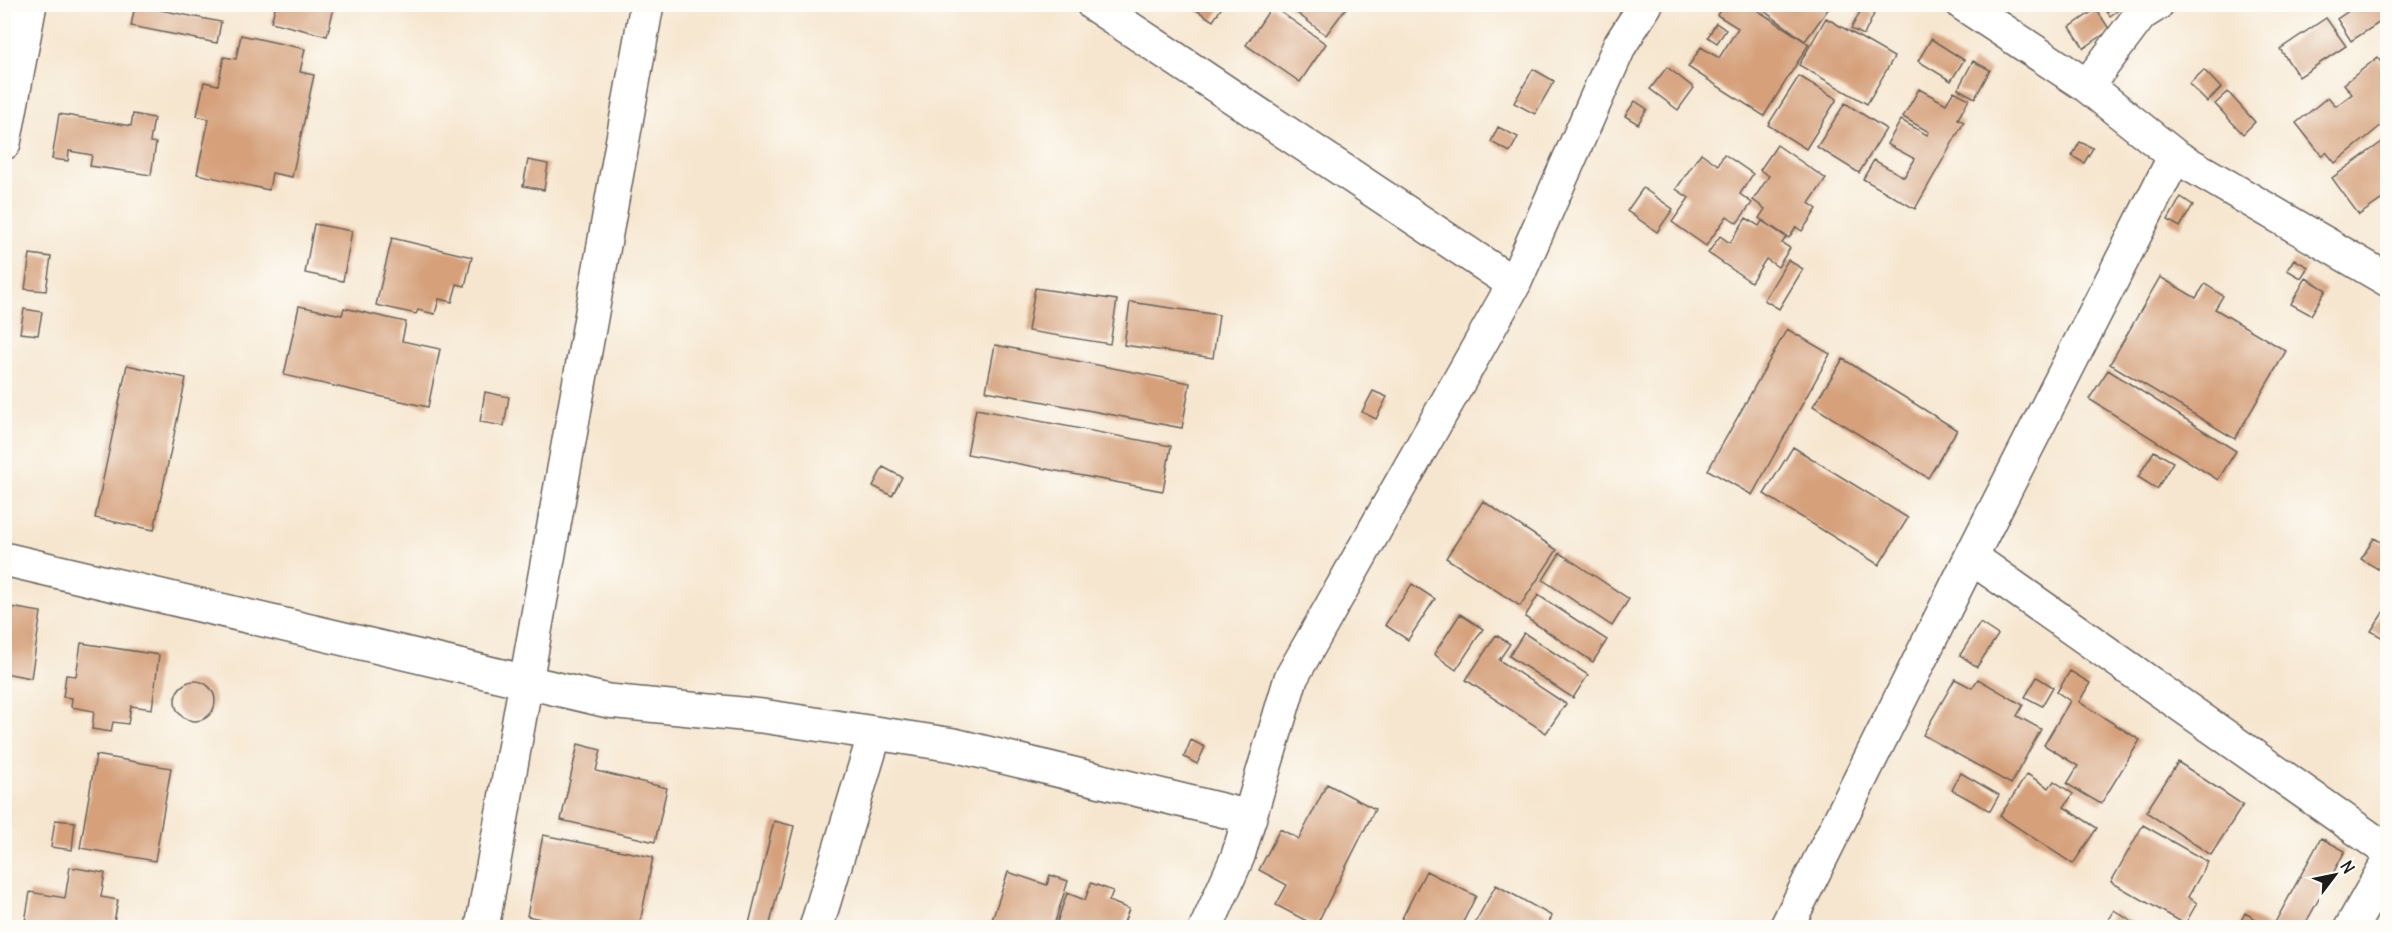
<svg xmlns="http://www.w3.org/2000/svg" width="2392" height="932" viewBox="0 0 2392 932" font-family="Delius,sans-serif">
<style>
.building{fill:#d5a07a}
.lines{fill:none;stroke-linecap:round;stroke-linejoin:round}
.minor-casing{stroke:#68635b;stroke-width:36}
.minor{stroke:#fff;stroke-width:33}
</style>
<rect width="100%" height="100%" fill="#fdfcf7"/>
<filter id="ink" filterUnits="userSpaceOnUse"><feTurbulence type="fractalNoise" baseFrequency=".0167" numOctaves="2"/><feDisplacementMap in="SourceGraphic" scale="12" xChannelSelector="R" yChannelSelector="G"/><feConvolveMatrix kernelMatrix="1 2 1 2 8 2 1 2 1" color-interpolation-filters="sRGB"/></filter>
<filter id="wash" filterUnits="userSpaceOnUse"><feTurbulence type="fractalNoise" baseFrequency=".008" numOctaves="4" result="noise"/><feDisplacementMap in="SourceGraphic" scale="24" xChannelSelector="R" yChannelSelector="G"/><feGaussianBlur stdDeviation="1.35" result="paint"/><feColorMatrix in="noise" values="0 0 0 0 0 0 0 0 0 0 0 0 0 0 0 0 0 1.4 0 .05"/><feComposite in="paint" operator="in"/></filter>
<g filter="url(#wash)">
<rect width="100%" height="100%" fill="#f6e6cf"/>
<g id="blocks">
<path class="building" d="M276 4H319L334 8 327 36 271 22Z
M1187 4H1224L1213 21Z
M1285 4H1349L1326 35Z
M1724 4H1748L1809 44 1764 116 1688 67 1701 47 1719 58 1738 28 1717 15Z
M1807 4H1832L1805 41 1756 5H1798L1804 9Z
M2102 4H2127L2110 16Z
M2359 4H2388V17L2351 41 2337 19Z
M135 5 221 22 217 43 131 26Z
M1272 6 1326 44 1300 82 1246 45Z
M1862 8 1874 14 1864 35 1851 29Z
M2096 9 2110 30 2084 48 2070 27Z
M1826 18 1894 57 1867 104 1799 65Z
M2326 18 2346 46 2299 77 2280 49Z
M1716 23 1726 30 1717 43 1708 37Z
M241 35 305 49 300 72 314 75 292 177 272 173 269 190 197 174 209 119 197 116 204 82 218 85 224 57 236 59Z
M1931 39 1964 60 1951 81 1918 61Z
M2378 57 2388 70V120L2335 163 2326 152 2322 156 2296 123 2328 97 2336 106 2352 94 2344 84Z
M1973 61 1990 70 1975 98 1958 89Z
M1667 67 1694 88 1678 110 1650 89Z
M1533 69 1554 81 1535 114 1514 103Z
M2204 70 2221 88 2207 102 2189 84Z
M1799 76 1837 99 1806 149 1768 125Z
M1919 89 1946 104 1954 91 1969 99 1958 119 1964 122 1915 209 1863 179 1874 160 1904 177 1915 159 1887 144 1901 120 1927 135 1929 132 1903 117Z
M2228 92 2255 122 2243 134 2215 104Z
M1635 101 1647 109 1638 124 1625 116Z
M1845 103 1886 129 1859 173 1817 147Z
M59 114 131 126 133 114 154 118 150 142 156 143 151 175 90 166 92 155 69 151 68 161 52 159Z
M1498 127 1518 137 1510 152 1491 142Z
M2080 142 2093 148 2084 163 2072 156Z
M2382 142 2388 150V195L2359 215 2332 178Z
M1777 145 1826 179 1809 203 1817 209 1802 231 1796 227 1789 238 1759 218 1765 209 1753 200 1769 176 1760 170Z
M1701 153 1718 165 1724 154 1753 174 1740 194 1752 203 1737 223 1727 216 1706 246 1672 222 1689 198 1676 189Z
M528 160 548 164 544 190 523 186Z
M1643 188 1673 209 1657 232 1627 211Z
M2181 197 2193 205 2180 227 2168 220Z
M1746 218 1759 226 1762 221 1786 237 1782 243 1790 248 1778 267 1766 259 1751 282 1708 253 1720 236 1730 243Z
M314 224 352 231 343 281 305 273Z
M392 238 472 257 465 286 457 284 452 302 439 299 435 314 418 310 416 314 376 305Z
M30 254 51 257 46 291 25 289Z
M2294 259 2308 267 2301 278 2287 270Z
M1788 260 1803 269 1779 309 1764 300Z
M2160 277 2196 298 2205 284 2223 296 2215 309 2286 351 2235 439 2110 364Z
M2306 278 2326 290 2311 315 2291 304Z
M1035 288 1117 300 1110 344 1028 331Z
M1130 302 1219 315 1213 358 1124 345Z
M299 306 342 315 344 308 406 322 402 341 440 349 428 407 284 375Z
M24 309 42 312 38 335 20 333Z
M1787 329 1830 354 1752 495 1708 470Z
M995 345 1190 383 1182 428 986 391Z
M1843 359 1957 430 1928 478 1813 406Z
M127 365 186 378 154 530 95 518Z
M2108 370 2236 451 2218 480 2089 399Z
M1373 391 1387 397 1376 419 1362 412Z
M485 392 509 397 504 426 480 422Z
M976 409 1171 446 1163 491 967 454Z
M1793 447 1908 518 1879 565 1764 494Z
M2154 451 2173 462 2157 489 2138 477Z
M883 467 902 477 892 496 873 486Z
M1483 501 1557 550 1520 606 1446 558Z
M2374 538 2388 546V575L2361 559Z
M1560 553 1629 599 1612 626 1543 580Z
M1412 584 1435 599 1408 640 1385 625Z
M1538 595 1607 640 1593 662 1525 617Z
M2388 605V641L2371 631Z
M4 606 41 612 31 678 4 673Z
M1460 614 1483 629 1456 670 1434 654Z
M1980 623 1998 635 1977 667 1960 655Z
M1524 633 1588 675 1573 698 1509 656Z
M1496 635 1510 644 1499 660 1566 704 1546 733 1466 680Z
M81 643 159 655 152 709 131 706 128 724 113 722 111 732 92 729 94 711 71 707 72 698 63 697 66 675 76 676Z
M2070 671 2090 683 2079 702 2140 740 2101 804 2067 784 2078 766 2044 745 2070 701 2057 692Z
M2037 677 2053 687 2042 706 2025 697Z
M1955 679 1972 688 1978 679 2023 705 2017 716 2041 729 2011 784 1923 735Z
M175 701a20 20 0 1 1 40 0a20 20 0 1 1-40 0Z
M1191 740 1205 747 1197 764 1184 757Z
M578 744 601 750 596 771 667 788 655 842 561 820Z
M96 755 171 768 155 861 80 848Z
M2178 762 2243 805 2211 855 2146 812Z
M1961 773 1999 795 1990 811 1952 790Z
M2027 774 2049 788 2054 781 2073 794 2064 807 2097 828 2073 864 2000 816Z
M1327 784 1375 809 1316 926 1276 905 1287 885 1259 870 1280 829 1299 839Z
M55 820 75 822 72 850 51 847Z
M774 821 794 826 769 928H748Z
M2143 825 2208 862 2188 897 2197 903 2185 924 2111 882Z
M543 835 653 857 639 928H582L527 916Z
M2321 838 2345 851 2303 928H2272Z
M70 867 105 873 101 897 118 900 113 928H24L30 892 65 898Z
M1426 871 1476 896 1460 928H1397Z
M1008 872 1047 885 1050 875 1068 881 1053 928 990 926Z
M1091 883 1113 891 1109 901 1129 909 1122 928H1055L1067 893 1085 900Z
M1496 885 1552 916 1546 928H1472Z
M2114 910 2141 928H2103Z
M2245 913 2271 928H2237Z"/>
</g>
</g>
<g filter="url(#ink)">
<use href="#blocks" fill-opacity="0" stroke="#68635b" stroke-width="1.5"/>
<g class="lines">
<g class="minor-casing">
<path id="minor" d="M1093 4 1514 284
M1963 4 2087 86 2175 156 2388 280
M2087 86 2141 14 2157 4
M4 143 30 4
M1971 557 2388 851
M4 559 608 701 762 716 954 745 1250 817
M482 928 647 4
M816 928 875 733
M1206 928 1238 856 1291 678 1514 284 1620 45 1646 4
M1786 928 1971 557 2175 156
M2351 928 2388 862"/>
</g>
<use href="#minor" class="minor"/>
</g>
</g>
<rect width="2392" height="932" fill="none" stroke="#fdfcf7" stroke-width="24"/>
<g transform="translate(2335 875) rotate(58)" stroke="#fdfcf7" stroke-width="4.5" paint-order="stroke">
<path d="M0-4.5L10 22L0 15L-10 22Z" fill="#1c1c1c"/>
<text y="-9" font-size="16" font-weight="bold" text-anchor="middle" fill="#1c1c1c">N</text>
</g>
</svg>
